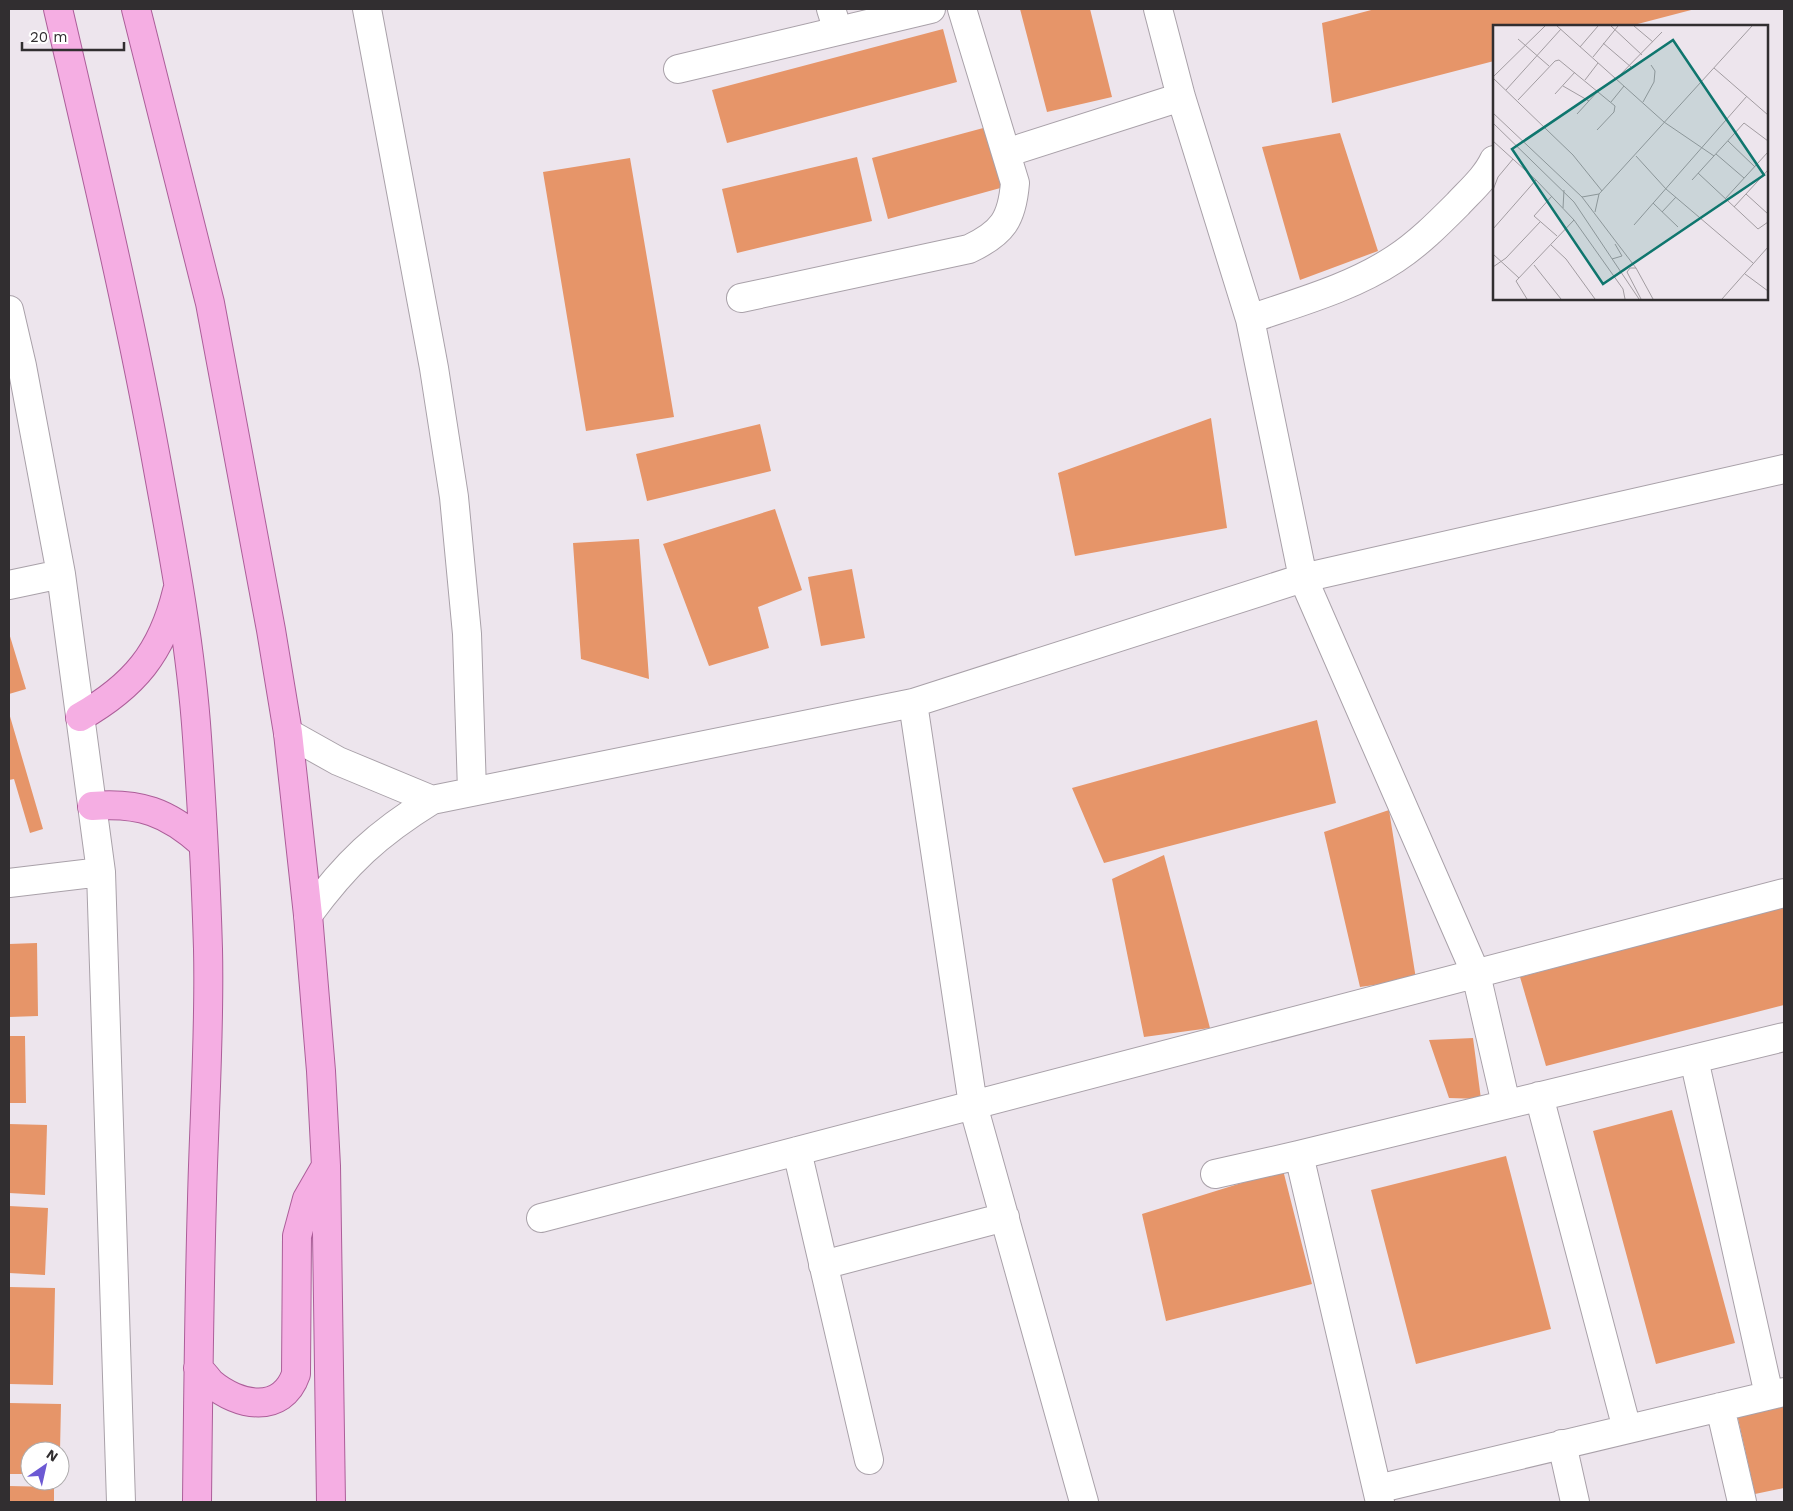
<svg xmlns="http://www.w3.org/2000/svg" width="1793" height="1511" viewBox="0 0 1793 1511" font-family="'Work Sans',sans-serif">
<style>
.building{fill:#e69569}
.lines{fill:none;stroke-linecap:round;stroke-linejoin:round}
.minor-casing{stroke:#a9a1a9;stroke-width:30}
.primary-casing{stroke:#ac5e99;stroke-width:30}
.minor{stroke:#fff;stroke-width:28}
.primary{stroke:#f5aee3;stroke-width:28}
.inset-road{fill:none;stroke:#a29ca1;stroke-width:1}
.view{fill:#0f766e;fill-opacity:0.15;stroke:#0f766e;stroke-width:2.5}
.inset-edge{fill:none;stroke:#312e30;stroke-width:2.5}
</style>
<rect width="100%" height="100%" fill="#ede5ed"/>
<path class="building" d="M1020 9H1090L1112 97 1047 112Z
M1375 9H1695L1630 26H1494V61L1332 103 1322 23Z
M943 29 957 82 727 143 712 90Z
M987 127 1004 187 888 219 872 158Z
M1340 133 1378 251 1300 280 1262 147Z
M857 157 872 221 737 253 722 189Z
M630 158 674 417 586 431 543 172Z
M1211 418 1227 528 1075 556 1058 473Z
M760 424 771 471 647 501 636 454Z
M775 509 802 590 758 607 769 648 709 666 663 544Z
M639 539 649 679 581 659 573 543Z
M852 569 865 638 821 646 808 577Z
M9 633 26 689 9 694Z
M9 713 43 829 30 833 14 779 9 780Z
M1317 720 1336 803 1104 863 1072 788Z
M1389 810 1416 979 1360 987 1324 832Z
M1164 855 1210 1028 1144 1037 1112 879Z
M1784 907V1005L1546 1066 1520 977Z
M37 943 38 1016 9 1017V944Z
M9 1036H25L26 1103H9Z
M1473 1038 1481 1099 1449 1098 1429 1040Z
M1672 1110 1735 1343 1656 1364 1593 1131Z
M9 1124 47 1125 45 1195 9 1193Z
M1506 1156 1551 1329 1416 1364 1371 1190Z
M1283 1170 1312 1284 1166 1321 1142 1214Z
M9 1206 48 1208 45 1275 9 1273Z
M9 1287 55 1288 53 1385 9 1384Z
M1784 1399V1488L1755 1494 1736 1410Z
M9 1403 61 1404 60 1451H30V1474H9Z
M9 1486 54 1487V1502H9Z"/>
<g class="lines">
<g class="minor-casing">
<path id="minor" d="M367 9 434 368 454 497 467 634 472 791
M831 9 838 31
M1158 9 1181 97 1250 319 1303 578 1476 974 1506 1104
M678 69 931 9
M1006 153 1181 97
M741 298 969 249C1003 233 1012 219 1015 183L962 9
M9 310 22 366 61 574 101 872 121 1502
M1250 319C1299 302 1351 288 1395 259 1418 244 1438 224 1458 204 1471 190 1486 177 1494 160
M9 585 61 574
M913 703 973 1105 1084 1502
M288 733 338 761 432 800
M9 883 101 872
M308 915C346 863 377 834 432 800L913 703 1303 578 1784 469
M1694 1059 1769 1395
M1539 1096 1627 1429
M797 1151 869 1460
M1299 1155 1380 1502
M1215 1174 1299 1155 1784 1037
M541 1218 1784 893
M823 1265 1005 1217
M1720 1407 1742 1502
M1562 1444 1575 1502
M1377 1489 1784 1392"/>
</g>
<g class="primary-casing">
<path id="primary" d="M58 9C94 164 131 318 159 475 175 562 191 649 197 737 202 808 206 879 208 949 210 1033 204 1116 202 1199 199 1300 198 1401 197 1502
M136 9 210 303 271 630 288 733 308 915 321 1071 326 1166 331 1502
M80 717C134 686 162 653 177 591
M92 806C139 802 168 812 203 844
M198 1368C203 1373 207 1378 211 1383 238 1406 282 1415 296 1374L297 1236 307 1199 326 1166"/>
</g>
<use href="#minor" class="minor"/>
<use href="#primary" class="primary"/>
</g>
<g transform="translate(1493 25)">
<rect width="275" height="275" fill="#ede5ed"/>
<path class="inset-road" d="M64 1 171 97 221 131M118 1 149 30M141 1 160 17M25 14 56 41M110 18 138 42M87 22 105 1M100 32 125 1M221 43 275 90M0 52 52 1M0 53 80 130 109 166M123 54 169 7M92 55 105 38M70 61 96 76M13 65 68 4M62 69 82 47M25 75 62 36 66 35 122 81 121 87 104 105M118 77 131 61M150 77 161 57 162 46 158 40M0 88 89 172 143 243 160 274M84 89 105 66M0 98 81 177 146 274M0 116 43 155 81 195 130 264 132 274M235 116 262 142M223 129 251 153M143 131 173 164 260 238M205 148 265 204 275 197M199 155 251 98 275 116M0 165 5 152 20 134M253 169 275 189M59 171 41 191 64 211M89 172 106 169M232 174 275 127M160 178 185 202M241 182 275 145M70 183 71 165M102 187 106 169 259 1M169 187 183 172M141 200 254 71M0 204 43 155M58 220 73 234 102 274M0 229 26 253M119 234 129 231 122 219M41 240 68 274M0 242 13 233 47 197M143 243H137L134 247 148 274M252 249 275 266M34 274 23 256 81 195M229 274 275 222"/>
<path class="view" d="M180 15 271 150 110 259 19 124Z"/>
<rect width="275" height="275" class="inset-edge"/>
</g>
<rect width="1793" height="1511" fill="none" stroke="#312e30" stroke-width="20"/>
<g transform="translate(45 1466) rotate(34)"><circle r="24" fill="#ffffff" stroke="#adabac"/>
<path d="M0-4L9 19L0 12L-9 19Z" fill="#6c59d3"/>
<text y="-8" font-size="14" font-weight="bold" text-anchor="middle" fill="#312e30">N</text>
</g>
<path d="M22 42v8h102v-8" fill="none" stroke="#312e30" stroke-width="2.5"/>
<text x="30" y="42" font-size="15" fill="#312e30" stroke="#ffffff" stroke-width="4" paint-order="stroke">20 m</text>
</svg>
